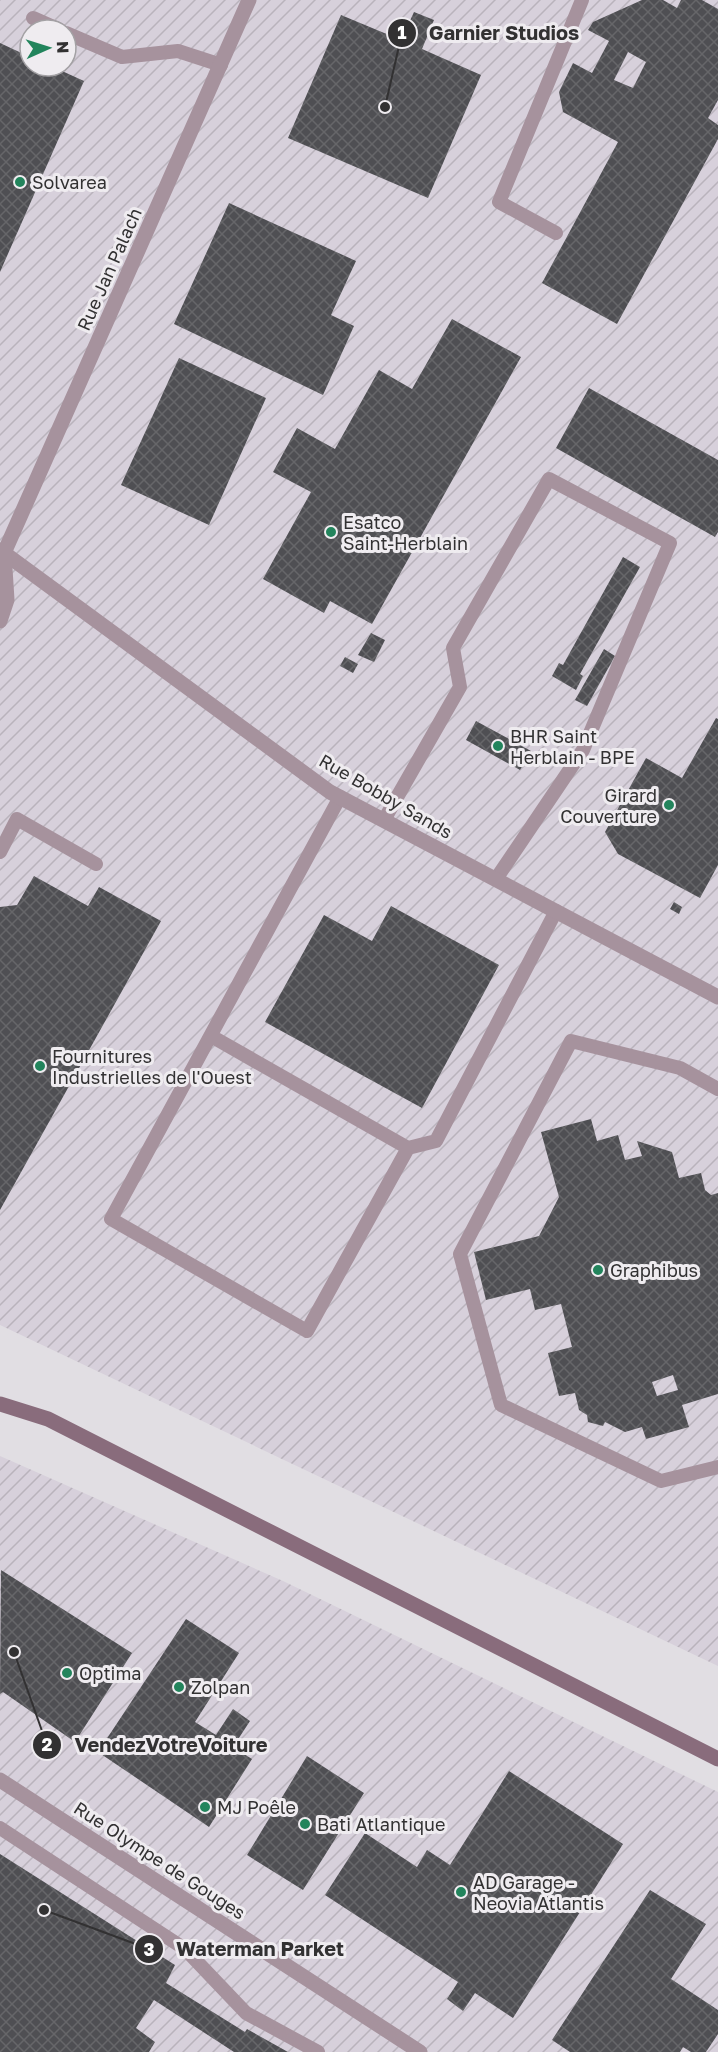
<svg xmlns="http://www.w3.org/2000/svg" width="718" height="2052" viewBox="0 0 718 2052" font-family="'Golos Text',sans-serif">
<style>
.industrial{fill:url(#industrial-furrows);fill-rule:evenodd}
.building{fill:url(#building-cross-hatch);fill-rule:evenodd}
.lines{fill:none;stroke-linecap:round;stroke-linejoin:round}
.service{stroke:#a6929d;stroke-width:14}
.minor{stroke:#a6929d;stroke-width:15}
.tertiary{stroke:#a6929d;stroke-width:15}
.secondary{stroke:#896c7c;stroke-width:15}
.poi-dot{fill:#22845c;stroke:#efecf0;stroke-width:2}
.labels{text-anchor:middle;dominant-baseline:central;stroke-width:6;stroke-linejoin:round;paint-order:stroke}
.poi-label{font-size:18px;fill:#323132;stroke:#efecf0;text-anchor:start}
.street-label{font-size:18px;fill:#323132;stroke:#efecf0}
.leader{fill:none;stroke:#323132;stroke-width:2}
.callout-dot{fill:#323132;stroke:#efecf0;stroke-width:2}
.mark-label{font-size:18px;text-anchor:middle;font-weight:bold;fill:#fff}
.callout-label{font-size:20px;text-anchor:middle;font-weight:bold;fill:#323132;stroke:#efecf0;stroke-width:6;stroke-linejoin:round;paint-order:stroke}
</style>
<defs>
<pattern id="industrial-furrows" width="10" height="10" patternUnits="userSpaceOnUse" patternTransform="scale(1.5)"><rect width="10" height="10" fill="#d7d0db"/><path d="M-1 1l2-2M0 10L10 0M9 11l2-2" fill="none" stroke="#b9b3bc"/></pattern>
<pattern id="building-cross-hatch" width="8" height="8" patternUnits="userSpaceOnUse" patternTransform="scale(1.5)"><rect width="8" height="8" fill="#4f4f53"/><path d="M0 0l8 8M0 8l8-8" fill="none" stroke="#666669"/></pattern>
</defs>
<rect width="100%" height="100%" fill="#e1dee3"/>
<path class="industrial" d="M0 0H718V1666L0 1325ZM30 30H66V66H30Z
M0 1456 283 1581 718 1792V2052H0Z"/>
<path class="building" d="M642 0H663L677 8 681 0H702L718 9V100L708 118 718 125V139L617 324 542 283 618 142 563 112 559 92 573 63 592 73 609 41 588 30 593 22ZM628 52 646 62 633 88 614 80Z
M414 12 434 20 422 49 481 75 428 198 288 138 341 15 401 40Z
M0 43 30 57V66H51L84 81 0 272Z
M229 203 356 261 331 315 354 326 323 395 174 324Z
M452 319 521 357 372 624 330 601 324 613 263 579 311 492 273 472 297 428 335 449 379 370 412 389Z
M179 358 266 398 209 525 121 485Z
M589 388 718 460V532L715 537 556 448Z
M623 557 640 567 580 674 583 676 576 690 552 676 559 663 563 665Z
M371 633 385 640 374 662 358 655Z
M604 649 615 656 587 706 575 700Z
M345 657 358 664 353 673 340 666Z
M716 718 718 719V865L700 898 618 854 605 832 646 758 682 778Z
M476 721 531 751 520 770 466 740Z
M34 876 88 906 99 887 161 921 0 1210V907L17 905Z
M674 902 682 907 679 914 670 909Z
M391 906 499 965 422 1108 265 1022 324 915 372 941Z
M591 1119 597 1141 618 1135 625 1160 642 1156 637 1141 672 1152 679 1178 701 1173 705 1190 711 1195 718 1193V1394L682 1405 689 1427 646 1439 642 1427 625 1432 605 1422 603 1426 588 1422 587 1415 579 1410 575 1393 559 1396 548 1353 572 1347 561 1304 535 1310 530 1289 486 1300 474 1252 539 1236 559 1197 541 1132ZM673 1375 678 1390 657 1396 652 1382Z
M1 1570 132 1653 75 1742 3 1692 0 1694Z
M186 1619 239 1653 195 1722 216 1735 233 1709 250 1721 233 1747 252 1759 209 1827 98 1752Z
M307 1756 364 1793 303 1890 247 1855Z
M509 1771 623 1844 513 2018 475 1993 463 2011 447 1999 458 1982 325 1895 365 1833 417 1867 427 1850 450 1865Z
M0 1854 175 1965 166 1983 245 2032 247 2029 288 2052H234L154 2000 136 2028 155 2042 149 2052H0Z
M650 1890 706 1924 671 1979 718 2010V2034L706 2052H691L683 2047 680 2052H570L552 2040Z"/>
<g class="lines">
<path class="service" d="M33 18 60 30
M66 33 122 57 178 51 221 65
M556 233 499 202 582 0
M384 820 460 687 453 648 549 479 670 543 583 750 496 879
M0 852 17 819 96 864
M211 1036 408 1148 307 1331 111 1219C187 1078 264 938 340 797
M718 1089 680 1068 571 1041 460 1254 501 1405 661 1481 718 1467
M408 1148 436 1141 556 911
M0 1828 185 1949 246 2013 318 2052"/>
<path class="minor" d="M0 550 330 792 718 997
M0 1780 420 2052"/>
<path class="tertiary" d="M0 621 7 600 4 553 249 0"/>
<path class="secondary" d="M0 1404 48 1419 718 1759"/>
</g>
<g class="poi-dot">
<circle cx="20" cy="182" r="6"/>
<circle cx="331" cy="532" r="6"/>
<circle cx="498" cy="746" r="6"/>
<circle cx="669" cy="805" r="6"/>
<circle cx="40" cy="1066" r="6"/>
<circle cx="598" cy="1270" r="6"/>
<circle cx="67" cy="1673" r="6"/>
<circle cx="179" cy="1687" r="6"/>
<circle cx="205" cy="1807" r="6"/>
<circle cx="305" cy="1824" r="6"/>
<circle cx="461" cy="1892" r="6"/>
</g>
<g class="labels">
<g class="poi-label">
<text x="32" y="182">Solvarea</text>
<text x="343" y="522">Esatco<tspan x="343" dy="21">Saint-Herblain</tspan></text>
<text x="510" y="736">BHR Saint<tspan x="510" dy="21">Herblain - BPE</tspan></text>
<text x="657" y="795" text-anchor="end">Girard<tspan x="657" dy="21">Couverture</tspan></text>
<text x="52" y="1056">Fournitures<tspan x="52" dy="21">Industrielles de l'Ouest</tspan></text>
<text x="610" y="1270">Graphibus</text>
<text x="79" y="1673">Optima</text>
<text x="191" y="1687">Zolpan</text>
<text x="217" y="1807">MJ Poêle</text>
<text x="317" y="1824">Bati Atlantique</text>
<text x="473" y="1882">AD Garage -<tspan x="473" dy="21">Neovia Atlantis</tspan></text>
</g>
<g class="street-label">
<text transform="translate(109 269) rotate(-66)">Rue Jan Palach</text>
<text transform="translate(386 796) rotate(30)">Rue Bobby Sands</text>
<text transform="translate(160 1860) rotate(33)">Rue Olympe de Gouges</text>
</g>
</g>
<path class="leader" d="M385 107L402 33M14 1652L47 1745M44 1910L149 1949"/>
<g class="callout-dot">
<circle cx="385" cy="107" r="6"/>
<circle cx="14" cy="1652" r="6"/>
<circle cx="44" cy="1910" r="6"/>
<circle cx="402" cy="33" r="15"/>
<circle cx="47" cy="1745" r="15"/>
<circle cx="149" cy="1949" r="15"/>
</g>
<g class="mark-label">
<text x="402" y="39">1</text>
<text x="47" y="1751">2</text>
<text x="149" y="1956">3</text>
</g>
<g class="callout-label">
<text x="504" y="40">Garnier Studios</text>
<text x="171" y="1752">VendezVotreVoiture</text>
<text x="260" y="1956">Waterman Parket</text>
</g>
<g transform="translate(48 48) rotate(87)"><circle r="28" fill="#efecf0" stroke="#a3a1a4" stroke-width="1.5"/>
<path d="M0-4.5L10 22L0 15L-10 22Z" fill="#22845c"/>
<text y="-9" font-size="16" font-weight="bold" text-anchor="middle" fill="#323132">N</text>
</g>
</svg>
